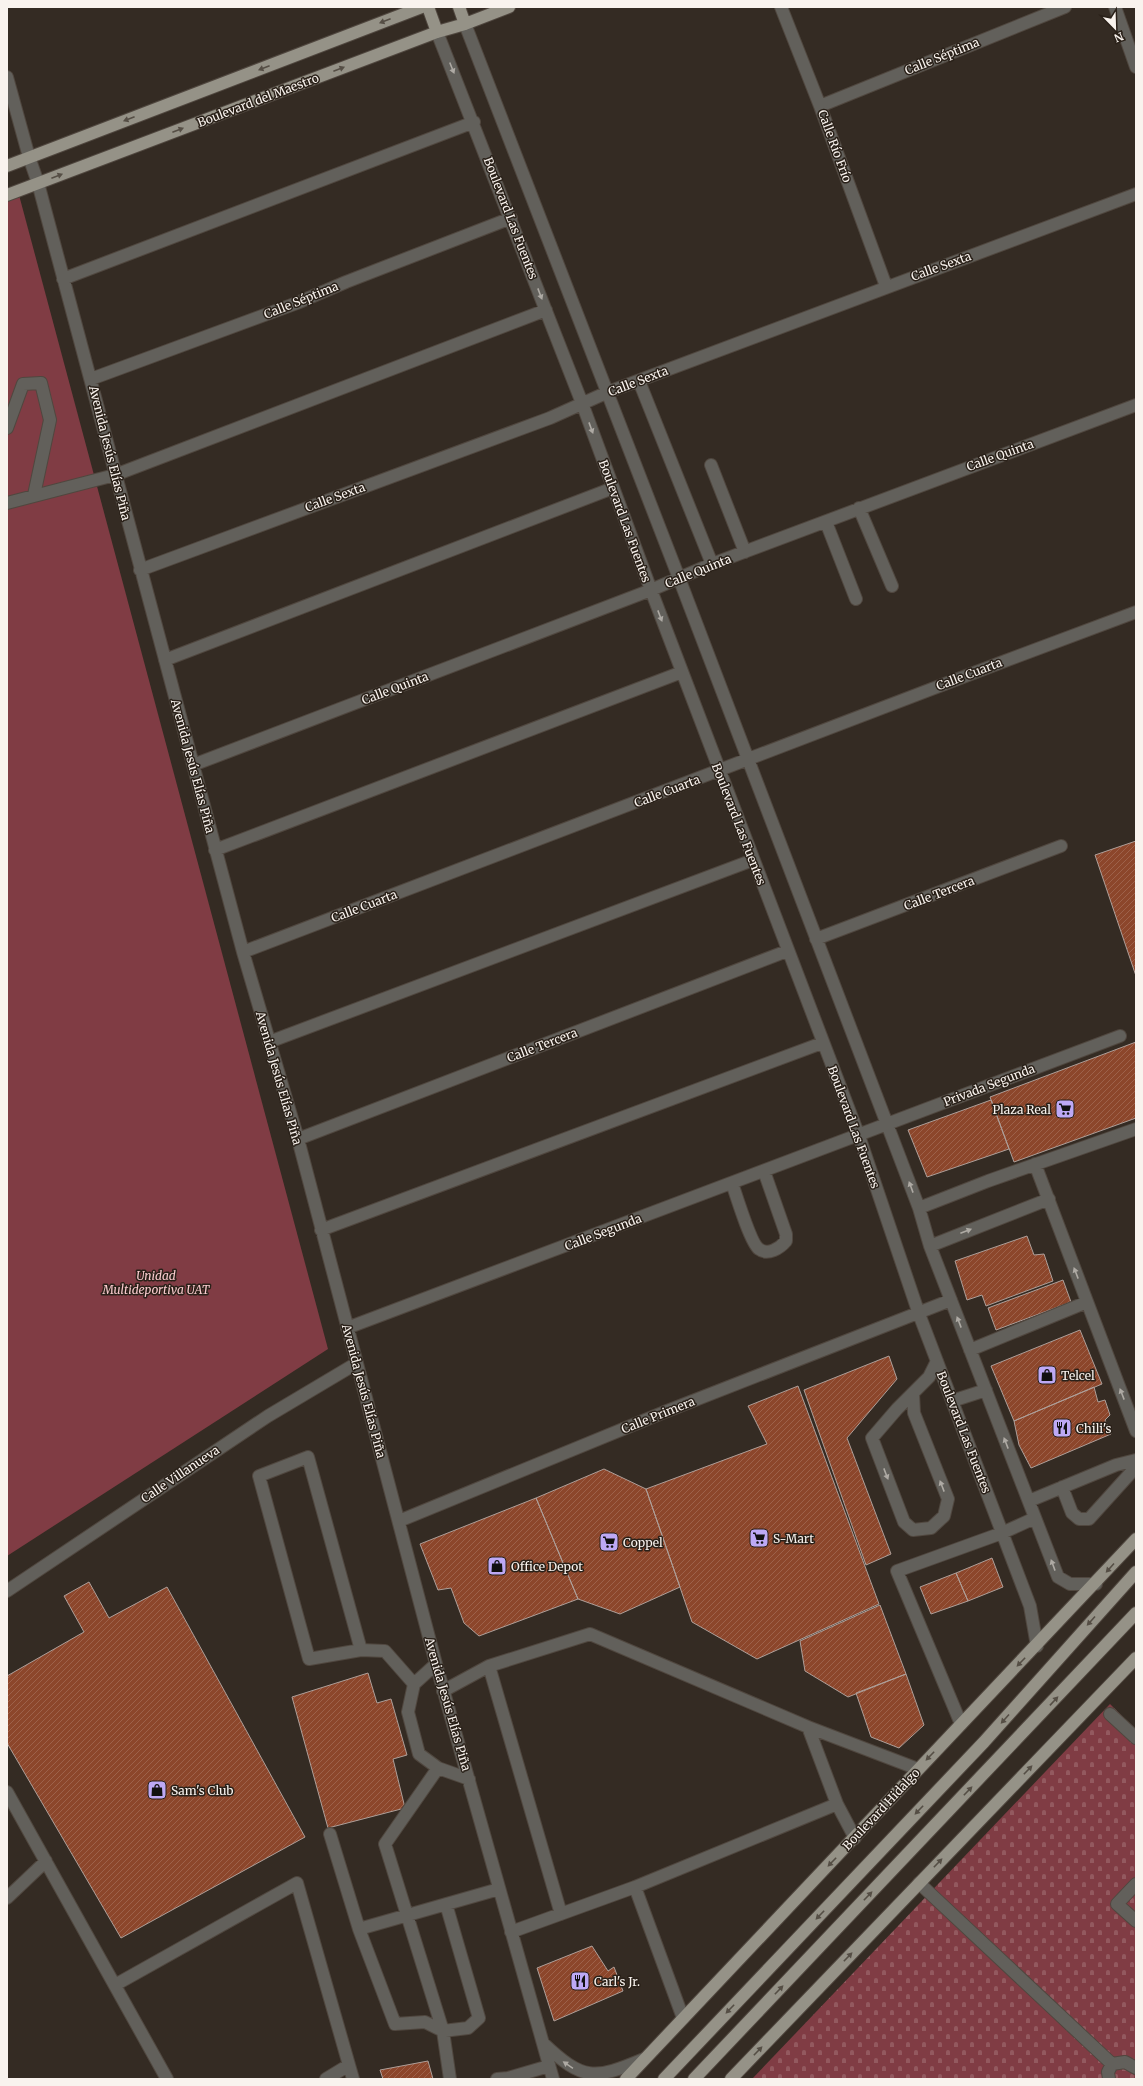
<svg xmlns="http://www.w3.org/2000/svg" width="1143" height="2086" viewBox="0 0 1143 2086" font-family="Merriweather,serif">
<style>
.cemetery{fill:url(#cemetery-stones)}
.park{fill:#803c44}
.building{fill:url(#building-hatch);stroke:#ae9f99}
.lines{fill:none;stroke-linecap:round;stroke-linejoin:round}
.minor-casing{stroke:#50473f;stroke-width:14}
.major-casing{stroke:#50473f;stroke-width:14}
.minor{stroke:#62605b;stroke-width:12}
.major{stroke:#959287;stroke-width:12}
.oneway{fill:#554e45}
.oneway2{fill:#aeaaa4}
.labels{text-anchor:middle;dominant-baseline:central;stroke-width:3;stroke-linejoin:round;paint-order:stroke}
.street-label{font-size:12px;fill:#f9f3ee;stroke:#2a2119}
.poi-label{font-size:12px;fill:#f9f3ee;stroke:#2a2119;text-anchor:start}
.park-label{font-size:12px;font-style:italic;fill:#facbce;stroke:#2a2119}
</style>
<defs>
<pattern id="cemetery-stones" width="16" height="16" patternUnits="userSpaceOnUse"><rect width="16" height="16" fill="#803c44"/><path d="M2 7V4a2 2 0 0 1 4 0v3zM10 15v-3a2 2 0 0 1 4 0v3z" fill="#93595f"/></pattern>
<pattern id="building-hatch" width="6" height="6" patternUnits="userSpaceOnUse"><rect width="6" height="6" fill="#8c462b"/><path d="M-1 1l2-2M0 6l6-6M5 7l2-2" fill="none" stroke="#9d614a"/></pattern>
</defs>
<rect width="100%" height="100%" fill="#342b23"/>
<path class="cemetery" d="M1110 1704 1136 1730V2079H752Z"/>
<path class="park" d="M19 195 328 1349 7 1556V200Z"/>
<path class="building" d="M1136 841V976L1095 855Z
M1136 1042V1118L1014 1162 990 1097Z
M991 1100 1009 1149 927 1177 908 1130Z
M1027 1236 1034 1255 1044 1254 1053 1281 986 1306 982 1295 967 1300 955 1261Z
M1063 1280 1071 1302 996 1330 988 1308Z
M1080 1330 1102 1384 1014 1421 991 1366Z
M889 1356 897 1379 847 1438 891 1554 866 1565 804 1390Z
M798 1386 879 1604 757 1659 692 1622 646 1489 767 1444 748 1406Z
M1094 1387 1098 1402 1105 1400 1110 1415 1105 1420 1111 1434 1031 1468 1019 1445 1014 1421Z
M604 1469 646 1489 680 1587 620 1614 578 1599 536 1498Z
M536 1498 578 1599 479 1636 464 1623 451 1588 438 1590 420 1544Z
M992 1558 1003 1587 968 1601 956 1573Z
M956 1573 968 1601 931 1614 920 1587Z
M89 1582 109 1618 167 1587 305 1837 121 1938 7 1743V1676L84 1632 64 1596Z
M880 1605 906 1674 848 1697 805 1671 800 1641Z
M368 1673 377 1703 391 1699 407 1755 393 1759 405 1808 328 1828 292 1697Z
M906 1674 924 1725 899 1748 871 1737 856 1693Z
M592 1946 608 1971 614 1967 623 1991 554 2021 537 1968Z
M428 2061 433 2079H383L380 2070Z"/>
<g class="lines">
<g class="minor-casing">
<path id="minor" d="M781 7 820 106 886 286
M1115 7 1136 67
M465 24 679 578 919 1208 930 1246 1058 1577 1070 1584H1096
M437 32 582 403 651 590 859 1136 919 1314 1030 1606 1037 1646
M7 77 29 157 38 183 243 952 298 1139 436 1664 553 2079
M820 106 1065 7
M63 279 474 122
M91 379 297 303 346 282 511 218
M639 381 712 564
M7 428 23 384 41 383 50 420 34 495
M711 465 745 552
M7 503 115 475 546 310
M859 508 892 586
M826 522 856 599
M140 570 550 418 608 392 1136 194
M165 660 613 488
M193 765 651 590 712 564 1136 405
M215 850 682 672
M816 939 1061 846
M243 952 1005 661 1136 612
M269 1042 753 860
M298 1139 787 951
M1035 1164 1136 1431
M732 1183C736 1195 751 1244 759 1249 768 1256 780 1248 786 1241V1234L764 1171
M919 1208 988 1181 1136 1129
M321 1230 822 1043
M930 1246 1049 1199
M347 1328 1120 1036
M970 1350 1087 1302
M913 1393 914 1413 948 1499 944 1516 931 1528 913 1530 904 1522 872 1438 897 1409 929 1377 937 1361
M952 1401 986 1390
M1062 1487 1072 1513 1079 1519H1089L1136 1467
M1029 1501 1116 1465 1136 1460
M399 1521 667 1411 951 1300
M7 1591 268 1416 357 1363
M361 1650 308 1457 259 1476 309 1659 361 1650 385 1651 414 1684
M436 1664 414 1684 408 1712 419 1754 438 1768 469 1779
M489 1666 561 1914
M443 1691 489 1666 590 1634 808 1727 918 1769
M1110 1714 1136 1738
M961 1724 897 1571 1002 1533 1035 1518
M808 1727 837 1804 855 1838
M438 1768 385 1844 443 2031 450 2079
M7 1792 167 2079
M330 1834 359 1929 395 2024 425 2022 443 2031 468 2028 479 2018 446 1904
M919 1883 1112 2064
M1136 1884 1117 1904 1136 1921
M635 1887 837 1804
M7 1898 46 1861
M359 1929 499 1889
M511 1932 635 1887 683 2018
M115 1985 297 1883 353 2079
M543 2043C583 2081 594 2080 644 2059
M326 2079 349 2065
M497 2079 508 2078 549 2066
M1109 2079 1108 2072 1112 2064 1125 2062 1136 2068"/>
</g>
<g class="major-casing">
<path id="major" d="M428 7 437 32
M459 7 465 24
M7 166 422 7
M7 195 437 32 465 24 509 7
M626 2079 1136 1539
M664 2079 984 1742 1136 1572
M694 2079 1136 1613
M731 2079 1136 1658"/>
</g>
<use href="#minor" class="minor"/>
<use href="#major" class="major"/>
</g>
<defs><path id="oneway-solid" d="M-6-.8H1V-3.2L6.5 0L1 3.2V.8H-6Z"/></defs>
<g class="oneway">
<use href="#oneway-solid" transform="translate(385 21) rotate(159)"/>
<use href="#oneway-solid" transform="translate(264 68) rotate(159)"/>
<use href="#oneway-solid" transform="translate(339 69) rotate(-21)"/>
<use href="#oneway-solid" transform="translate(129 119) rotate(159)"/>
<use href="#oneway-solid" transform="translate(178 130) rotate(-21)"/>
<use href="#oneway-solid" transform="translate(57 176) rotate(-21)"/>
<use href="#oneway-solid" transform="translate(1110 1568) rotate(132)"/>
<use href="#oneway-solid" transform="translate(1091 1621) rotate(132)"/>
<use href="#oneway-solid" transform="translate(1021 1662) rotate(134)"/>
<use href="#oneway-solid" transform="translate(1054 1701) rotate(-47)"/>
<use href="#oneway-solid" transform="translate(1005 1719) rotate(132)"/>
<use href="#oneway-solid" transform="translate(930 1756) rotate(134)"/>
<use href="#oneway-solid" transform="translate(1028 1770) rotate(-46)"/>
<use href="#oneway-solid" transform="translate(968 1791) rotate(-46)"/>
<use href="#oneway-solid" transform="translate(919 1810) rotate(134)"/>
<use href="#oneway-solid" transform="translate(832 1862) rotate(134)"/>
<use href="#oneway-solid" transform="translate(938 1863) rotate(-46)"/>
<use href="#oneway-solid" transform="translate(868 1896) rotate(-46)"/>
<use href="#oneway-solid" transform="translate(820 1915) rotate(134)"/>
<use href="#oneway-solid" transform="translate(848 1957) rotate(-46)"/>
<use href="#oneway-solid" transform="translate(779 1990) rotate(-46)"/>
<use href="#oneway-solid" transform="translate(730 2009) rotate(134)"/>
<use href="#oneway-solid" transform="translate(758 2051) rotate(-46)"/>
</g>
<g class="oneway2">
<use href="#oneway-solid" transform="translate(452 68) rotate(68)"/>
<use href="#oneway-solid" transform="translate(540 294) rotate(69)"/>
<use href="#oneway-solid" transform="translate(591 428) rotate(70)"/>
<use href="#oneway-solid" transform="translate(660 616) rotate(69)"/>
<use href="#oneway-solid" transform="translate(911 1187) rotate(-110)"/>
<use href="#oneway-solid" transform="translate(966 1231) rotate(-21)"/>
<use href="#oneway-solid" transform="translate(1076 1273) rotate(-111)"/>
<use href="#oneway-solid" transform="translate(959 1322) rotate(-111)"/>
<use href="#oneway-solid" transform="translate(1122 1394) rotate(-111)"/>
<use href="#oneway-solid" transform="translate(1006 1443) rotate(-111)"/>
<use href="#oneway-solid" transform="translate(886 1474) rotate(69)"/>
<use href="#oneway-solid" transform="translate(942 1486) rotate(-111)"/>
<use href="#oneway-solid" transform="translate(1053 1565) rotate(-110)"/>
<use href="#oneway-solid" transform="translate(568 2065) rotate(-146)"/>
</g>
<defs>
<g id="supermarket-square" transform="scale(1)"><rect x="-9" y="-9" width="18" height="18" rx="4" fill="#bda9f5" stroke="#2a2119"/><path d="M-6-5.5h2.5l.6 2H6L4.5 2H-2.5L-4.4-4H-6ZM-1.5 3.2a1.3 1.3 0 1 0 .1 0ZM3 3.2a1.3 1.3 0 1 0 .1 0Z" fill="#111"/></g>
<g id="shop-square" transform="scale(1)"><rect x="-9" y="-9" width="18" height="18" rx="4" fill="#bda9f5" stroke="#2a2119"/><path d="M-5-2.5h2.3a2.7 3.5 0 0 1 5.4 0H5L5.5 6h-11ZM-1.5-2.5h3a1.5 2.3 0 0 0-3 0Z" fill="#111"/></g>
<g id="restaurant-square" transform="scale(1)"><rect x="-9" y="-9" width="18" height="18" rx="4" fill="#bda9f5" stroke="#2a2119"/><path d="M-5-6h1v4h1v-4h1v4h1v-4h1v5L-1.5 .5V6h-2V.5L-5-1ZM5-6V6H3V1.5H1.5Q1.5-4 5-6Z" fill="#111"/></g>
</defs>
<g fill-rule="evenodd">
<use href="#supermarket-square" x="1065" y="1109"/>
<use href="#shop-square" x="1047" y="1375"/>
<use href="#restaurant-square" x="1062" y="1428"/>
<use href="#supermarket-square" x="759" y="1538"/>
<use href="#supermarket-square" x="609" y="1542"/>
<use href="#shop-square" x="497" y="1566"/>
<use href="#shop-square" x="157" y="1790"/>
<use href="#restaurant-square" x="580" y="1981"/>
</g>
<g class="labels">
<g class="street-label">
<text transform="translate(942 56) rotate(-22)">Calle Séptima</text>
<text transform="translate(258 100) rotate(-21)">Boulevard del Maestro</text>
<text transform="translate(835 146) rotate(70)">Calle Río Frío</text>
<text transform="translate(511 218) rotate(69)">Boulevard Las Fuentes</text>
<text transform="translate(941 266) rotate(-20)">Calle Sexta</text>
<text transform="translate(301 300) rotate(-22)">Calle Séptima</text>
<text transform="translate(638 381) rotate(-21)">Calle Sexta</text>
<text transform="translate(110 453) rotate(76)">Avenida Jesús Elías Piña</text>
<text transform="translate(1000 455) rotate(-20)">Calle Quinta</text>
<text transform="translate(335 497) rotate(-20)">Calle Sexta</text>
<text transform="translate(625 521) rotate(70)">Boulevard Las Fuentes</text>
<text transform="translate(698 571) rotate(-22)">Calle Quinta</text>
<text transform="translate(969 674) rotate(-21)">Calle Cuarta</text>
<text transform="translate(395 688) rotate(-21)">Calle Quinta</text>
<text transform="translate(193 766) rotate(75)">Avenida Jesús Elías Piña</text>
<text transform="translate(667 791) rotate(-21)">Calle Cuarta</text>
<text transform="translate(739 824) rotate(69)">Boulevard Las Fuentes</text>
<text transform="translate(939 893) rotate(-21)">Calle Tercera</text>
<text transform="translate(364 906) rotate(-21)">Calle Cuarta</text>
<text transform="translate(542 1045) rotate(-21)">Calle Tercera</text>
<text transform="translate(279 1078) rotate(74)">Avenida Jesús Elías Piña</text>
<text transform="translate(989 1085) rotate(-21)">Privada Segunda</text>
<text transform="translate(854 1127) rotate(70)">Boulevard Las Fuentes</text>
<text transform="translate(603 1232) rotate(-21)">Calle Segunda</text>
<text transform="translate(364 1391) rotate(75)">Avenida Jesús Elías Piña</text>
<text transform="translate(658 1415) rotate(-22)">Calle Primera</text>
<text transform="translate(964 1432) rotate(69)">Boulevard Las Fuentes</text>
<text transform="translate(180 1474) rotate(-34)">Calle Villanueva</text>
<text transform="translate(448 1704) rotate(74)">Avenida Jesús Elías Piña</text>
<text transform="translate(881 1809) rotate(-47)">Boulevard Hidalgo</text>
</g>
<g class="poi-label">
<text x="1051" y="1109" text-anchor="end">Plaza Real</text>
<text x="1061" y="1375">Telcel</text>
<text x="1076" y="1428">Chili's</text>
<text x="773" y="1538">S-Mart</text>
<text x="623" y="1542">Coppel</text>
<text x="511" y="1566">Office Depot</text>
<text x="171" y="1790">Sam's Club</text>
<text x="594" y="1981">Carl's Jr.</text>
</g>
<g class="park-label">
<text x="156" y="1275">Unidad<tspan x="156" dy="14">Multideportiva UAT</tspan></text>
</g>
</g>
<rect width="1143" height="2086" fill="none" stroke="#f9f3ee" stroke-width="16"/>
<g transform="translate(1115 28) rotate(157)" stroke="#2a2119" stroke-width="3" paint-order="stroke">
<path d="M0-3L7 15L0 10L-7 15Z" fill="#f9f3ee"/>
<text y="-6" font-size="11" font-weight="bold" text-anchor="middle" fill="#f9f3ee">N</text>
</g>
</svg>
